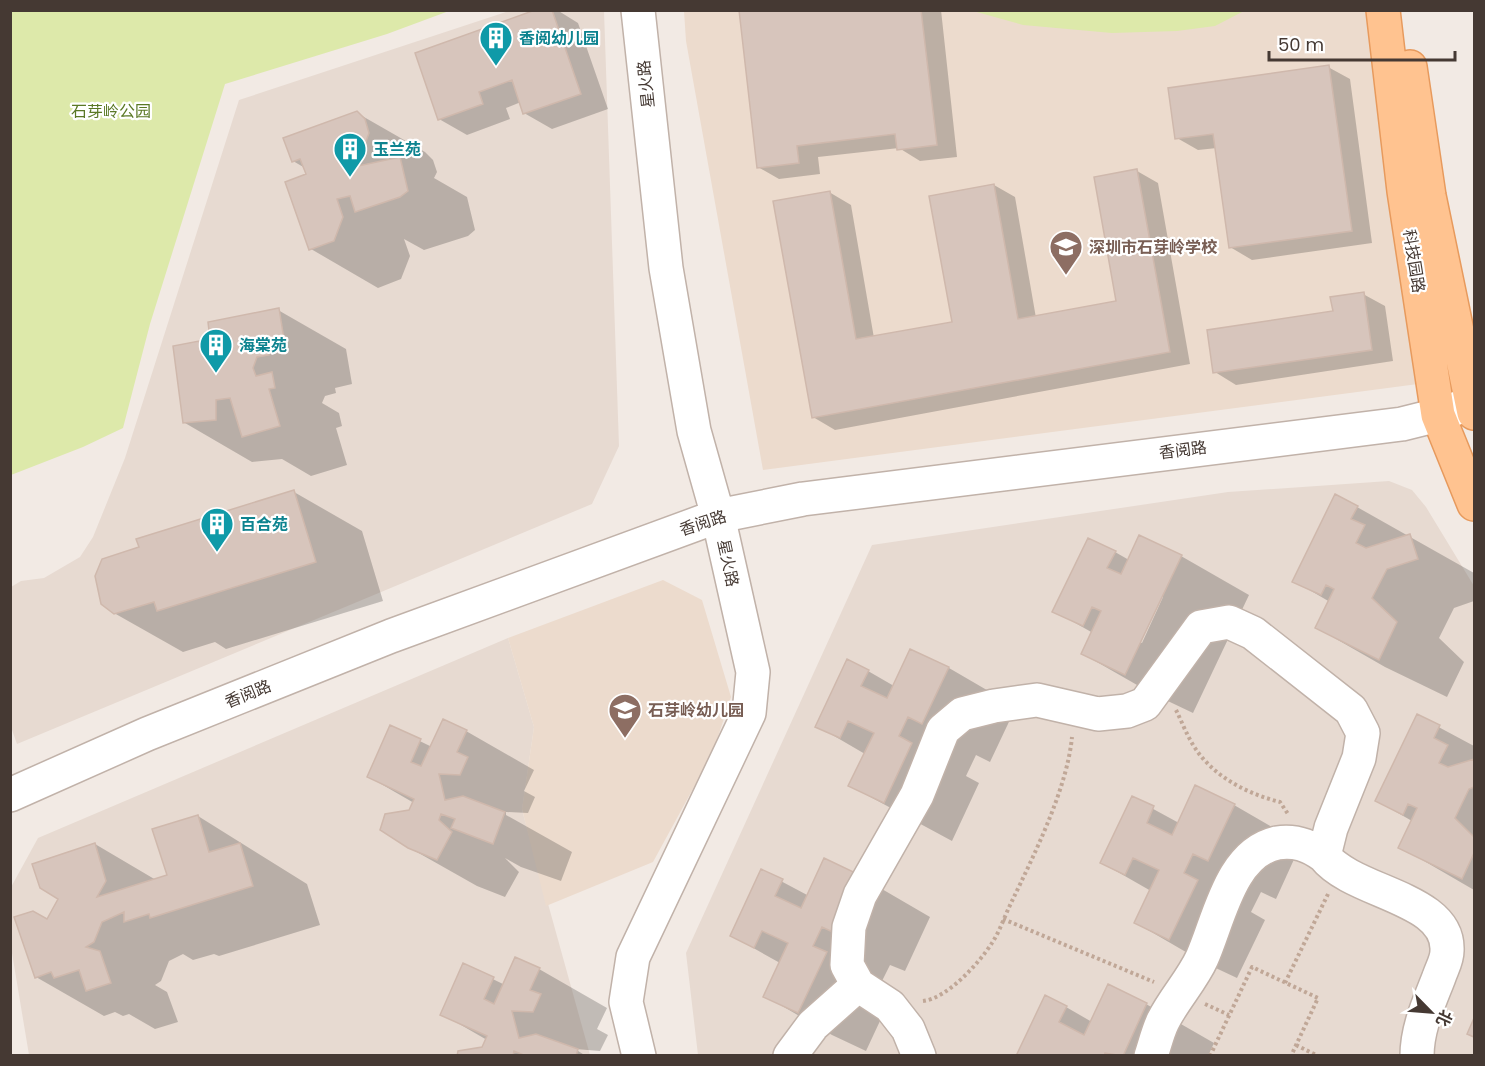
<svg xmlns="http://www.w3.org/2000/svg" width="1485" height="1066" viewBox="0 0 1485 1066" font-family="Poppins,'Noto Sans SC',sans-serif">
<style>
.residential{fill:#e7dad1}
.education{fill:#ecdbcd}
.green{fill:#dde9aa}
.shadow{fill:#0003;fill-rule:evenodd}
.building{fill:#d7c5bc;stroke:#cfb8ac;stroke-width:1.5}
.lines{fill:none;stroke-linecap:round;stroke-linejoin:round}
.minor-casing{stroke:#c1b2a9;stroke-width:36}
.major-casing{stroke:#e79a5d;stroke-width:36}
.path{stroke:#c0a797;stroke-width:4;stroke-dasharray:3 3;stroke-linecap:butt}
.minor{stroke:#fff;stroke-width:33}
.major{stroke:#ffc390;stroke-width:33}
.labels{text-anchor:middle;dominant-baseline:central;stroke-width:4.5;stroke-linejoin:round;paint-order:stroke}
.culture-label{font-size:16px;font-weight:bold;fill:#0d838f;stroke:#fff;text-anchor:start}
.street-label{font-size:16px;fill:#453933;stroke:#fff}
.park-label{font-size:16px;fill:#5a7825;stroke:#fff}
.education-label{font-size:16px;font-weight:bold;fill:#785e54;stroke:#fff;text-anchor:start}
</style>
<rect width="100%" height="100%" fill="#f2eae4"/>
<path class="residential" d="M509 11H604L619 446 592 504 17 744 11 727V587L21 581 44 578 80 557 93 537 125 458 239 100Z
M1389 481 1412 490 1426 507 1474 586V1055H698L686 953 872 545 1228 492Z
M508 638 534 727 522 810 590 1055H29L11 947 10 889 38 838Z"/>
<path class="education" d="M684 11H1371L1418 384 763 470 686 41Z
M663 580 702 600 731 697 713 752 653 862 546 906 522 809 534 727 508 638Z"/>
<path class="green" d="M11 10 449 11 387 34 225 84 150 324 123 428 83 447 11 475Z
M973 11H1244L1215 26 1177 31 1112 33 1023 25Z"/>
<path class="shadow" d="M540 10H557L578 23 608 109 552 129 524 113 521 102 506 108 510 119 467 135 439 119Z
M740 10H941L957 157 920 161 899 148 818 157 820 174 779 179 758 167Z
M1328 67 1350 79 1372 243 1252 260 1230 247 1217 148 1198 150 1177 138Z
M357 113 425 152 433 160 437 172 434 178 467 197 475 230 468 236 424 250 404 239 410 256 401 279 378 288 311 249 308 175 305 168 293 161Z
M1137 171 1158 183 1190 364 835 430 813 417 829 192 851 205 874 338 954 323 994 185 1015 197 1036 318 1117 302Z
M1363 294 1385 306 1393 361 1236 385 1215 372 1334 312Z
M278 310 346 349 352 384 335 388 336 393 325 396 322 403 339 413 342 426 336 428 347 465 311 476 282 459 252 462 185 423 212 340Z
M294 492 362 531 383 601 226 649 215 642 183 652 114 613Z
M1357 507 1474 573V601L1454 608 1439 638 1464 662 1447 697 1385 667 1317 628 1330 602 1294 581Z
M1115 552 1129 560 1181 556 1249 595 1193 713 1151 693 1083 654 1093 633 1054 611ZM1160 597H1163L1142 643 1139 642Z
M911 651 949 668 1016 707 990 762 976 755 966 776 979 783 952 841 850 786 865 754 817 726 868 671 894 686Z
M1418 716 1474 746V890L1400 847 1412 821 1377 801Z
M391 727 432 747 466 731 534 770 524 791 535 797 528 813 506 812V815L572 852 561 881 521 867 505 858 519 872 505 897 477 886 408 847 410 811 414 803 369 777Z
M1133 798 1179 823 1234 805 1301 844 1276 899 1261 892 1251 912 1265 920 1237 978 1203 962 1136 923 1151 891 1102 863Z
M198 816 307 884 320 925 219 956 214 954 193 960 183 954 169 961 161 981 155 985 167 992 178 1022 155 1029 129 1014 123 1016 115 1012 104 1016 36 977 48 921 95 844 156 880 168 876Z
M762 871 809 896 863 878 930 917 905 971 890 965 880 985 893 993 866 1051 832 1035 765 996 780 963 732 936Z
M464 965 505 985 539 969 607 1008 597 1029 608 1035 600 1051 575 1049 586 1056H459L483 1048 487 1040 442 1014Z
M1146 1004 1214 1043 1208 1056H1018L1066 1007 1092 1022Z"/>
<path class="building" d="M535 10H552L581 94 523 114 512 80 479 92 483 104 438 120 415 53Z
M739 10H921L937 145 897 150 895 134 797 146 799 163 757 168Z
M1329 65 1352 231 1229 248 1213 134 1175 139 1168 88Z
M357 111 365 119 369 133 365 144 348 150 354 167 400 157 408 191 400 197 355 212 350 196 337 199 343 217 334 241 309 250 285 182 306 174 300 159 292 162 283 138Z
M1137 169 1170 352 812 418 773 201 830 191 856 339 952 322 929 196 994 184 1018 319 1116 301 1094 177Z
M1364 292 1372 350 1213 373 1207 330 1333 311 1330 297Z
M279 308 285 346 268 349 269 355 257 357 253 368 256 376 272 372 275 388 269 389 280 426 242 437 230 398 216 400V420L183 423 173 346 210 339 208 322Z
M294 490 316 562 157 611 154 602 114 614 101 604 95 576 102 559 139 547 136 539Z
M1335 494 1358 506 1351 519 1365 525 1356 543 1366 548 1410 534 1418 559 1387 569 1372 598 1397 622 1379 660 1315 628 1334 589 1326 585 1321 595 1292 582Z
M1139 535 1182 555 1125 675 1081 654 1101 611 1092 607 1083 626 1052 612 1088 538 1116 551 1107 568 1121 574Z
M910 649 949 667 922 724 908 717 899 736 912 743 884 803 848 786 874 733 848 721 840 738 815 727 847 659 869 670 861 686 887 698Z
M1417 714 1440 725 1434 738 1448 745 1439 763 1448 767 1474 759V787L1469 789 1455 818 1474 837V853L1462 879 1398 848 1417 808 1408 804 1403 815 1375 801Z
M443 719 467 730 457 752 468 757 460 775 439 774 445 800 463 796 505 812 493 844 451 828 455 819 441 814 439 820 452 832 437 860 408 848 380 830 385 814 409 810 414 799 367 777 390 725 421 739 411 762 421 766Z
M1195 785 1235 804 1208 861 1193 854 1184 873 1198 880 1169 940 1134 923 1159 870 1133 858 1125 875 1100 863 1132 796 1154 806 1147 823 1172 835Z
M198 815 209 852 240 843 253 886 150 918 149 914 124 922V912L102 922 94 942 86 947 100 951 111 983 86 991 79 970 54 978 51 972 35 978 14 917 33 911 47 919 58 899 40 888 32 864 95 843 106 881 97 897 167 875 152 829Z
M824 858 864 877 837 934 822 927 813 946 827 952 798 1013 763 997 788 943 762 931 754 948 730 936 761 869 783 879 775 896 801 908Z
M515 957 540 968 530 990 541 994 533 1012 512 1011 519 1038 536 1034 578 1049 576 1056H526L514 1051 513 1056H457L458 1051 482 1047 487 1036 440 1015 463 963 494 977 484 999 494 1004Z
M1108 984 1147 1003 1123 1056 1105 1053 1104 1056H1016L1045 995 1067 1006 1059 1022 1084 1035Z
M1474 1018V1037L1467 1034Z"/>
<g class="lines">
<g class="minor-casing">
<path id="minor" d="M638 10 666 268 694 431 718 516 753 672 749 713 633 957 626 1002 639 1056
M10 795 147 734 391 636 718 516 803 499 1402 424 1438 415 1474 402
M790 1056 813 1025 858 985
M919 1056 908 1029 890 1006 858 985 847 965 849 927 860 895 917 795 943 730 962 714 994 706 1037 700 1098 714 1127 711 1145 704 1201 627 1229 622 1253 633 1351 710 1363 733 1359 758 1331 828 1324 856C1354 894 1450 897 1447 951 1447 960 1442 968 1439 977 1429 1003 1417 1028 1417 1056
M1151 1056C1155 1044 1158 1031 1163 1021 1174 999 1192 980 1202 958 1219 920 1230 853 1277 843 1295 840 1309 845 1324 856"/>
</g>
<g class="major-casing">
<path id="major" d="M1383 10 1404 191 1438 415 1474 504
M1410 67 1429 196 1474 413"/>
</g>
<path class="path" d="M1176 710C1182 722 1187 736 1195 748 1214 777 1248 794 1280 802L1288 814
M1003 919 1154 982
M1285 983 1328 894
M923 1001C948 998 979 963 992 943 1000 931 1005 915 1012 901 1034 855 1067 789 1072 737
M1205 1004 1229 1015
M1296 1045 1318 1056
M1210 1056 1252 967 1318 998 1291 1056"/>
<use href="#minor" class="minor"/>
<use href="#major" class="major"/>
</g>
<defs>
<g id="building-pin" transform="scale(1.725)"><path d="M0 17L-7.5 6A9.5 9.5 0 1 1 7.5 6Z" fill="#0f9aa8" stroke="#fff"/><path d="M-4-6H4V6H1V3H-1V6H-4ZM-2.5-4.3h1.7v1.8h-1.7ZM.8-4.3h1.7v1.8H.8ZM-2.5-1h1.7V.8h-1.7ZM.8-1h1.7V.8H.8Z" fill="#fff"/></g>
<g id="school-pin" transform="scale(1.725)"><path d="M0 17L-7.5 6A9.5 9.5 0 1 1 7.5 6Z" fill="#8d6e63" stroke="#fff"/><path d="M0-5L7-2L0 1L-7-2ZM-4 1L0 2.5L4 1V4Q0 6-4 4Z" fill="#fff"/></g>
</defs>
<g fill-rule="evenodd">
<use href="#building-pin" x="496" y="38"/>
<use href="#building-pin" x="350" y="149"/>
<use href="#school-pin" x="1066" y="247"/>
<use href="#building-pin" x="216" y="345"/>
<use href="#building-pin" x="217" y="524"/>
<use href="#school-pin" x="625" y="710"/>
</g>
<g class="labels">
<g class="culture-label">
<text x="519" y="38">香阅幼儿园</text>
<text x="373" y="149">玉兰苑</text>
<text x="239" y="345">海棠苑</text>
<text x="240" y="524">百合苑</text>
</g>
<g class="street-label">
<text transform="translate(646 84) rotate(-96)">星火路</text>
<text transform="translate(1414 261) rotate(81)">科技园路</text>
<text transform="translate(1183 450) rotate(-7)">香阅路</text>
<text transform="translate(703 523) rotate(-18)">香阅路</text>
<text transform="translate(728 563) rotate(78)">星火路</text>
<text transform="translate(248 694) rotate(-22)">香阅路</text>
</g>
<g class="park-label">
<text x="111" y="111">石芽岭公园</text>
</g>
<g class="education-label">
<text x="1089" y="247">深圳市石芽岭学校</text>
<text x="648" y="710">石芽岭幼儿园</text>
</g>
</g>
<rect width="1485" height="1066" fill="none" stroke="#453933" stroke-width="24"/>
<g transform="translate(1431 1012) rotate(115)" stroke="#ffffff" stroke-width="4.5" paint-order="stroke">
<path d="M0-4.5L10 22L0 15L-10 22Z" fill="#453933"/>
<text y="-9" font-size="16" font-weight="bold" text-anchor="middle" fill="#453933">北</text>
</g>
<path d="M1269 51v9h186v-9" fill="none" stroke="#453933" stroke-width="3"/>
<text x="1278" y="51" font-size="18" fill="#453933" stroke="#ffffff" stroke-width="4.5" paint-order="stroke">50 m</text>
</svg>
